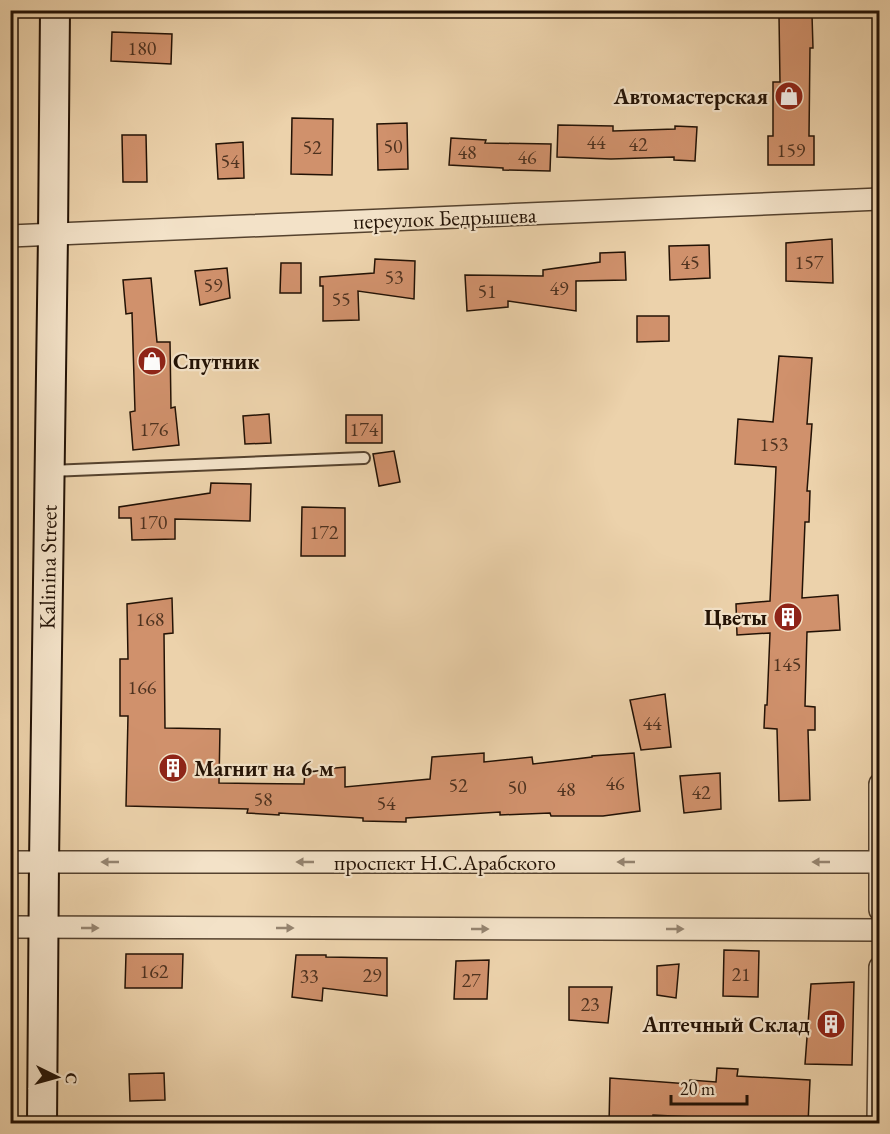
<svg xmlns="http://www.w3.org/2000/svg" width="890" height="1134" viewBox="0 0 890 1134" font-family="'EB Garamond',serif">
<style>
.building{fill:#d0916c;stroke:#231205;stroke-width:1.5}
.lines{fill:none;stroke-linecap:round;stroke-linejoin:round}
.service-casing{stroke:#55422e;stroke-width:14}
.minor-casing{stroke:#55422e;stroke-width:24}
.secondary-casing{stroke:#231205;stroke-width:32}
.service{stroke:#f3e2c8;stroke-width:10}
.minor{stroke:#f3e2c8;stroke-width:21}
.secondary{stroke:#f3e2c8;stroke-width:28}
.oneway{fill:#958470}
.labels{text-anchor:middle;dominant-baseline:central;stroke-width:4.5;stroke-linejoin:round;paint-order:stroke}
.number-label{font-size:20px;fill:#4e321f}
.poi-label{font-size:22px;font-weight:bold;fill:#231205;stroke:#f3e2c8;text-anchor:end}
.street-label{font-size:22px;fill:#231205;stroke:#f3e2c8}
</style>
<rect width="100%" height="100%" fill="#ecd2ab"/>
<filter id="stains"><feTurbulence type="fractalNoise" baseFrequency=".00333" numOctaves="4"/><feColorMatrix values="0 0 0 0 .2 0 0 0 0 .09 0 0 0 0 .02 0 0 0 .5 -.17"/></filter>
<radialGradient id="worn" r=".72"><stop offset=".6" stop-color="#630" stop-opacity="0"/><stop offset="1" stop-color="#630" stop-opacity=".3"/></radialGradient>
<path class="building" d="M812 15 813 48H810L809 136H814V165H768V136H773V82H780L779 16Z
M112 32 172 34 171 64 111 61Z
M292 118 333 119 332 175 291 174Z
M407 123 408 169 378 170 377 124Z
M558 125 613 126V131L675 129V126L697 127 695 161 674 160V157L611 159 557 157Z
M122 135H146L147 182H123Z
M451 138 486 140 485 143 551 144 550 171 503 170V168L449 165Z
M243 142 244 178 218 179 216 144Z
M832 239 833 283 786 281V243Z
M709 245 710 278 670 280 669 246Z
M625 252 626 280 576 281V311L508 301V307L467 311 465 275 543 276V270L600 262V253Z
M375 259 415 261 414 299 358 291 359 320 323 321V286H320V277L374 273Z
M281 263H301V293H280Z
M227 268 230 298 200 305 195 271Z
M151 278 157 342H170L171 408 175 407 179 445 133 450 130 412 135 411 132 313 126 314 123 280Z
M637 316H669V341L637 342Z
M779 356 812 358 807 424H812L807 491H810L809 522H805L802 598 838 595 840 630 807 632 805 706 815 707V730H808L810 800 779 801 777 729 764 728 765 705H767L770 633 737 635 736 604 770 601 776 467 735 464 738 419 773 422Z
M269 414 271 443 245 444 243 416Z
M346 415H382V443H346Z
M394 451 400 482 379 486 373 454Z
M211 483 251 484 250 521 175 519V539L132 540 131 518H119V507L210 493Z
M302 507 345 508V556H301Z
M172 598 173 633 164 634 165 728 220 729 219 783 304 784 305 771 345 767V787L430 779 432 757 484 753V762L532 757 533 764 592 757V756L634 753 640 811 603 816H551L550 813 500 815V812L406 818V822L363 821V818L279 813V815L247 813 248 809 126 806 128 716H120V659H128L127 604Z
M665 694 671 747 641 750 630 700Z
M720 773 721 809 684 813 680 776Z
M724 950 759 951 758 997 723 996Z
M126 954H183L182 988H125Z
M296 955H326V957L387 958V996L323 988 322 1001 292 997Z
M489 960 487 999H454L456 961Z
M679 964 676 998 657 995V966Z
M854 982 852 1065 805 1064 811 984Z
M569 987H612L608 1023 569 1020Z
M717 1068 738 1069 737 1076 810 1080 808 1124H755V1120L653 1115 652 1124H609L610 1078 689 1084 690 1080 716 1082Z
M164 1073 165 1100 130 1101 129 1074Z"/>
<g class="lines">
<g class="service-casing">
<path id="service" d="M50 471 364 458"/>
</g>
<g class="minor-casing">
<path id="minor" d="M10 236 880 199
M880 784V910
M10 862H880
M10 927 880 930
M878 1124 880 967"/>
</g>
<g class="secondary-casing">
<path id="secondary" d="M42 1124 44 862 53 235 55 10"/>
</g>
<use href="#service" class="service"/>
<use href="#minor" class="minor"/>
<use href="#secondary" class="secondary"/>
</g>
<defs><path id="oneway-solid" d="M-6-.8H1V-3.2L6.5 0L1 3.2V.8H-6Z" transform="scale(1.5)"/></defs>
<g class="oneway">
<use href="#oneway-solid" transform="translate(110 862) rotate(-180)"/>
<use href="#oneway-solid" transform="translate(305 862) rotate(-180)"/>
<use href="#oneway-solid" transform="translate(626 862) rotate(-180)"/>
<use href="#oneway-solid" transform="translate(821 862) rotate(-180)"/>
<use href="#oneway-solid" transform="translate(90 928)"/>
<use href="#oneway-solid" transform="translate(285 928)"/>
<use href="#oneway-solid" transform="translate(480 929)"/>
<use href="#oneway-solid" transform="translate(675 929)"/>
</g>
<defs>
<g id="shop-disc" transform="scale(1.5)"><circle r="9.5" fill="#8f2418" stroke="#f3e2c8"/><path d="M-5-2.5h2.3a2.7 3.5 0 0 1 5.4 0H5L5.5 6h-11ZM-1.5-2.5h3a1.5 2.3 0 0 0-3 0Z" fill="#fff"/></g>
<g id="building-disc" transform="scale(1.5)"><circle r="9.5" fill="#8f2418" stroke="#f3e2c8"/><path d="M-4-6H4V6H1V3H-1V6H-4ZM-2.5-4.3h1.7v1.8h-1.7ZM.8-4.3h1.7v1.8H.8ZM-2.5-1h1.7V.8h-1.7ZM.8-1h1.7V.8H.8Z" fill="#fff"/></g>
</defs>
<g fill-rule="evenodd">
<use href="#shop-disc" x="789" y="96"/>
<use href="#shop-disc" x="152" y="361"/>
<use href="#building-disc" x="788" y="617"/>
<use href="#building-disc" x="173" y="768"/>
<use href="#building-disc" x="831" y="1024"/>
</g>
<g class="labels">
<g class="number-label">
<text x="142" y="48">180</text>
<text x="596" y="142">44</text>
<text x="638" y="144">42</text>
<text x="393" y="146">50</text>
<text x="312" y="147">52</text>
<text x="791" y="150">159</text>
<text x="467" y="152">48</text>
<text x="527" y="157">46</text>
<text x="230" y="161">54</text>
<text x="690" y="262">45</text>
<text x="809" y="262">157</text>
<text x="394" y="277">53</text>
<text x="213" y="285">59</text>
<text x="559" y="288">49</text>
<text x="487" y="291">51</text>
<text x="341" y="299">55</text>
<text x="154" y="429">176</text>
<text x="364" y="429">174</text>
<text x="774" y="444">153</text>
<text x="153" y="522">170</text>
<text x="324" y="532">172</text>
<text x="150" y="619">168</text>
<text x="787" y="664">145</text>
<text x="142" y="687">166</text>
<text x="652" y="723">44</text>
<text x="615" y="783">46</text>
<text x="458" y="785">52</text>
<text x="517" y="787">50</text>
<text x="566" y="789">48</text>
<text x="701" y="792">42</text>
<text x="263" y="799">58</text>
<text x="386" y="803">54</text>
<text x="154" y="971">162</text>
<text x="741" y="974">21</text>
<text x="372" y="975">29</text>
<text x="309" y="976">33</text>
<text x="471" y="980">27</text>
<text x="590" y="1004">23</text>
</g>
<g class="poi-label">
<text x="768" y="96">Автомастерская</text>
<text x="173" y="361" text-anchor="start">Спутник</text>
<text x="767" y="617">Цветы</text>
<text x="194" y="768" text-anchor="start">Магнит на 6-м</text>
<text x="810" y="1024">Аптечный Склад</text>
</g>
<g class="street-label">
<text transform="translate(445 218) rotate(-2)">переулок Бедрышева</text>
<text transform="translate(48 567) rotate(-89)">Kalinina Street</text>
<text x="445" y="862">проспект Н.С.Арабского</text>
</g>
</g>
<rect width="890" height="1134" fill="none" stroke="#ecd2ab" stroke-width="36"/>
<rect x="12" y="12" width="866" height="1110" fill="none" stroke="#231205" stroke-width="3"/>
<rect x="18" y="18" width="854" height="1098" fill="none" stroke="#231205" stroke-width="1.5"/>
<g transform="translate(57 1077) rotate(95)" stroke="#f3e2c8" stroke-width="4.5" paint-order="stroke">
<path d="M0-4.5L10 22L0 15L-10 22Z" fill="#231205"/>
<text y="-9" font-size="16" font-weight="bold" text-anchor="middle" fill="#231205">С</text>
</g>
<path d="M671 1095v9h76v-9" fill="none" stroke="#231205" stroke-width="3"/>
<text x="680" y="1095" font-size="18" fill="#231205" stroke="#f3e2c8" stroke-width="4.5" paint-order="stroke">20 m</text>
<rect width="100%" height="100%" filter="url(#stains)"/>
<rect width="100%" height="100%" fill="url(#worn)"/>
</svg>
